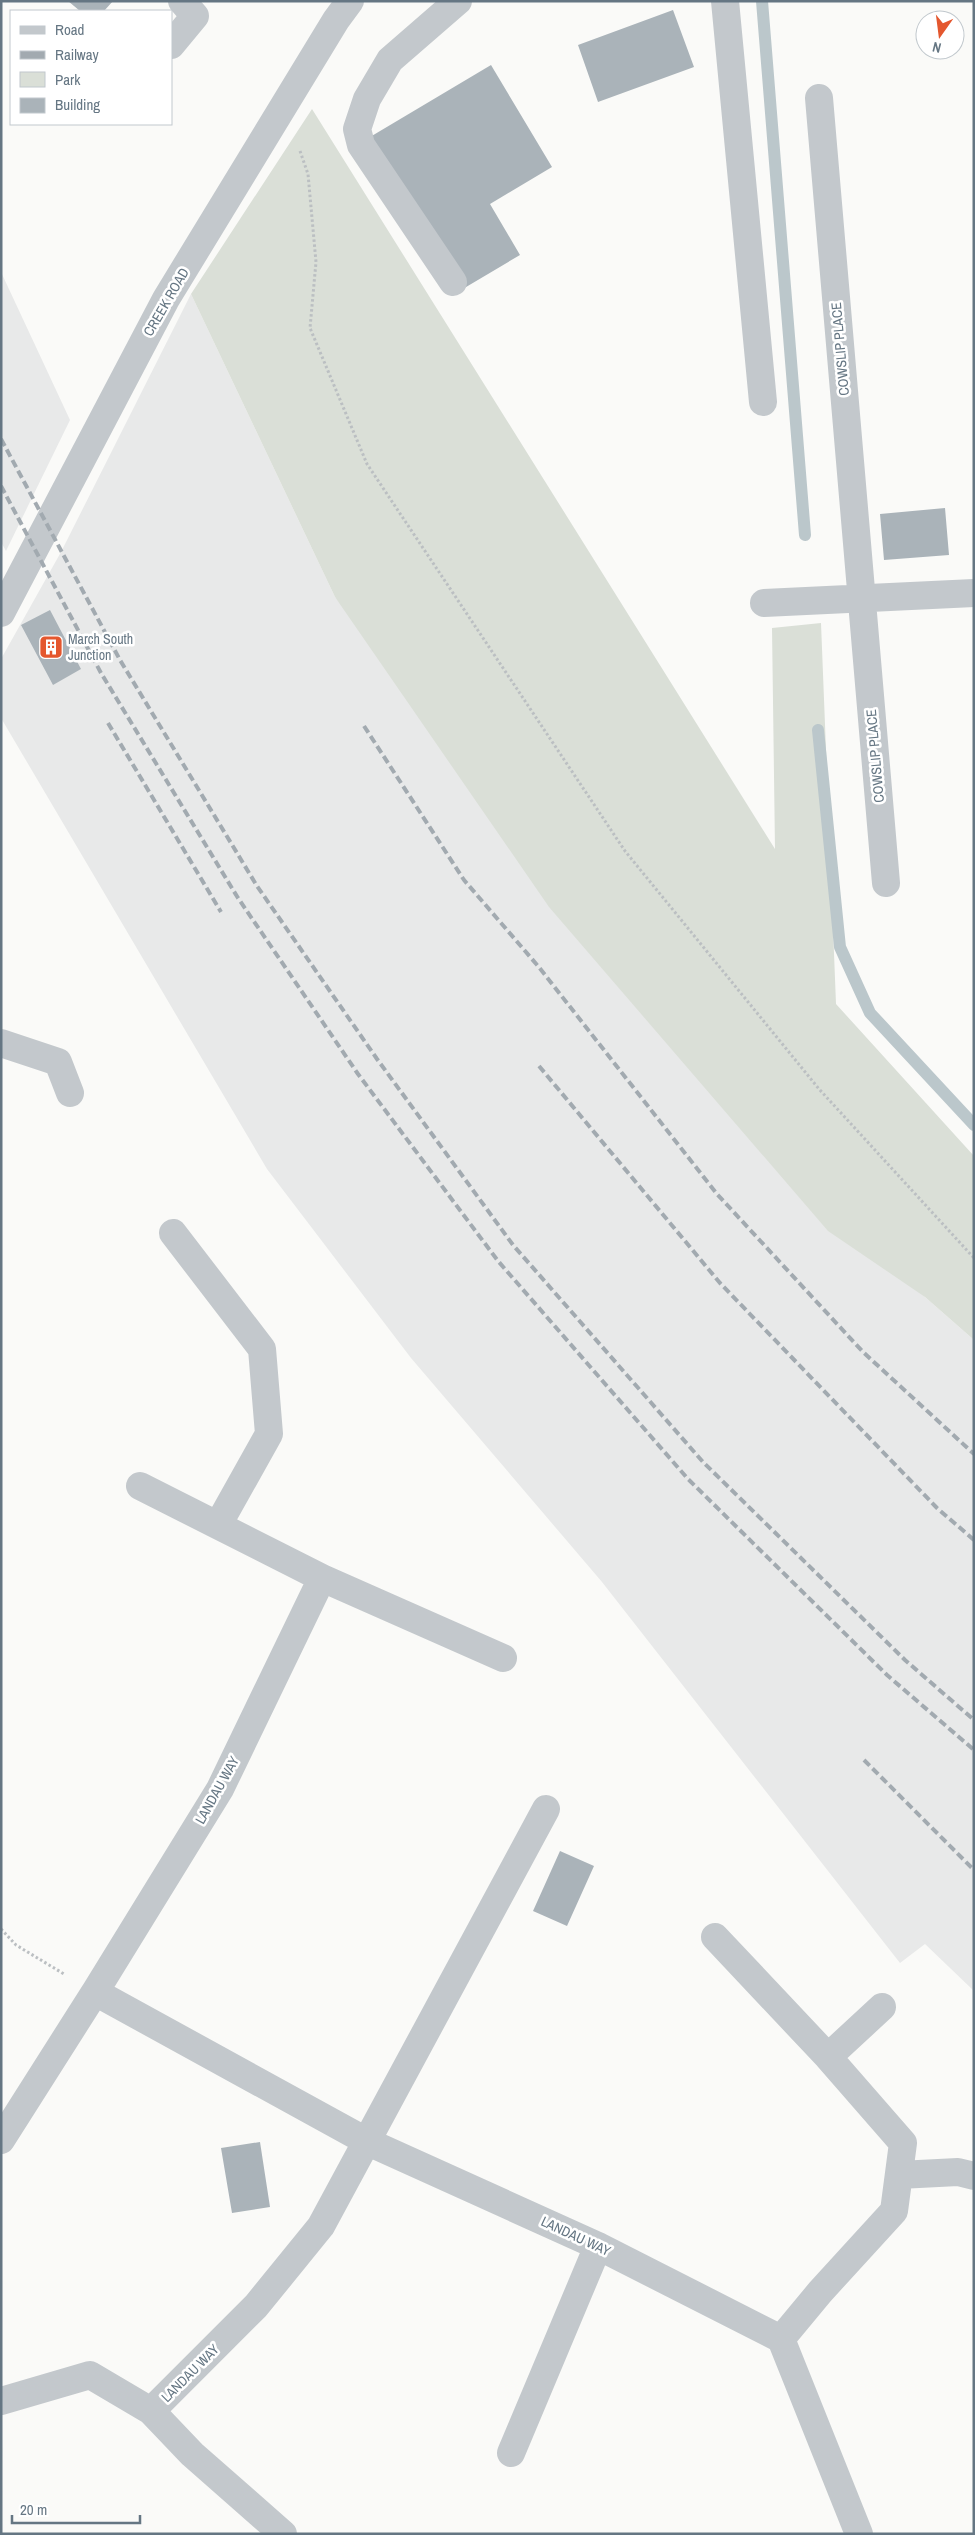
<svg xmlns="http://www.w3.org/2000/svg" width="975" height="2535" viewBox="0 0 975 2535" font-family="'Archivo Narrow',sans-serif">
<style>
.built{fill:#e8e9e9}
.green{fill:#dadfd7}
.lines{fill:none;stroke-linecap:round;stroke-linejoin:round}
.stream{stroke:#bbc7cb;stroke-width:12}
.building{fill:#aab3b9}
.path{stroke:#bbbfc2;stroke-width:3;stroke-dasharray:2.5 2.5;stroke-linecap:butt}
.minor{stroke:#c3c8cc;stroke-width:28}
.rail{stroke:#a2aab0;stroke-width:4;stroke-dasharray:8 4;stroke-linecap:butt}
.labels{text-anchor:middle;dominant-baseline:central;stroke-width:5;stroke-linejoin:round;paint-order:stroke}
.street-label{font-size:14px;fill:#657683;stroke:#fff}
.poi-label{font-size:14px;fill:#657683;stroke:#fff;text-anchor:start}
</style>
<rect width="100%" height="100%" fill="#fafaf8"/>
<path class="built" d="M1 272 70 420 6 551 1 542Z
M191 294 335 597 925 1297 974 1340V1991L925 1944 900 1963 602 1582 411 1358 267 1169 1 718V659L61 552Z"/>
<path class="green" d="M312 109 775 849 772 628 821 623 836 1004 974 1156V1340L925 1297 828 1231 549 907 335 597 191 294Z"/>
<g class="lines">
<path class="stream" d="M762 1 805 535
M818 730 840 947 870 1013 974 1125"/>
</g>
<path class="building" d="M68 1H113L104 11H80Z
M673 10 694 67 598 102 578 45Z
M491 65 552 167 490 204 520 255 461 290 370 137Z
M945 508 949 555 884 560 880 514Z
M50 610 81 669 53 685 21 625Z
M560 1851 594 1866 567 1926 533 1911Z
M260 2142 270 2207 232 2213 221 2148Z"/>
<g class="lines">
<path class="path" d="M300 151 308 174 316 262 310 328 367 464 625 851 819 1089 974 1258
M1 1929 16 1945 64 1974"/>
<path class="minor" d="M725 1 763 402
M171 45 195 16 182 1
M819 98 886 883
M453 282 361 145 357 129 367 99 390 60 458 1
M764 603 974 593
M1 613 166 299 336 20 350 1
M1 1043 58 1062 70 1093
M173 1233 262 1349 269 1434 218 1525
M140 1486 322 1578
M503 1658 322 1578 220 1789 95 1992 368 2142 598 2246 781 2339 859 2534
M715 1937 828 2057 903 2143 894 2211 820 2292 781 2339
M828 2057 882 2007
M1 2140 95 1992
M899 2175 958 2172 974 2176
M1 2401 90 2375 151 2411 192 2454 283 2534
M151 2411 256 2306 321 2226 546 1809
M511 2453 598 2246"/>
<path class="rail" d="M1 439 120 660 257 886 377 1059 513 1245 703 1462 905 1660 974 1720
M1 486 101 673 238 898 358 1074 498 1261 688 1479 887 1675 974 1750
M108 723 221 912
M364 726 464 880 538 966 717 1194 863 1352 974 1454
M539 1066 720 1283 937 1508 974 1540
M864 1760 974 1870"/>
</g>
<defs>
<g id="building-square" transform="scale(1.25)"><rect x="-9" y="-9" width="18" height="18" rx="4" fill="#e4572e" stroke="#fff"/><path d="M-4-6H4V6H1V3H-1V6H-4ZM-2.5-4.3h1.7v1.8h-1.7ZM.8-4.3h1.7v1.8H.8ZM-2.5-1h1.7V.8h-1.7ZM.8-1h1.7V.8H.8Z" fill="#fff"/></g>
</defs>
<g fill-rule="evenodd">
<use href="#building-square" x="51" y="647"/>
</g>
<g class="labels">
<g class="street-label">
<text transform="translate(166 302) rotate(-60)">CREEK ROAD</text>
<text transform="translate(840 349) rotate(-95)">COWSLIP PLACE</text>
<text transform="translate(875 756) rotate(-95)">COWSLIP PLACE</text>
<text transform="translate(217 1790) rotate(-61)">LANDAU WAY</text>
<text transform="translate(576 2236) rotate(25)">LANDAU WAY</text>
<text transform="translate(190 2373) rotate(-45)">LANDAU WAY</text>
</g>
<g class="poi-label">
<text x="68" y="639">March South<tspan x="68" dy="16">Junction</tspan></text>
</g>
</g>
<rect width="975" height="2535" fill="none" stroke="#657683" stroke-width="5"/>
<rect x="10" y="10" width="162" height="115" fill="#ffffff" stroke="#c1c8cd"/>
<rect x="20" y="26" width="25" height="8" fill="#c3c8cc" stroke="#c1c8cd"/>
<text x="55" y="35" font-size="15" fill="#657683">Road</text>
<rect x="20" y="51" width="25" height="8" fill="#a2aab0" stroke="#c1c8cd"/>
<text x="55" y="60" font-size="15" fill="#657683">Railway</text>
<rect x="20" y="72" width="25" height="15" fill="#dadfd7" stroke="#c1c8cd"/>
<text x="55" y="85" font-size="15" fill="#657683">Park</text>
<rect x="20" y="98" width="25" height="15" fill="#aab3b9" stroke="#c1c8cd"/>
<text x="55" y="110" font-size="15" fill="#657683">Building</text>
<g transform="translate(940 35) rotate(194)"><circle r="24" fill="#ffffff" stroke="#c1c8cd"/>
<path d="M0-4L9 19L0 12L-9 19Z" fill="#e4572e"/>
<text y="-8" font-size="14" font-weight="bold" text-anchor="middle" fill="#657683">N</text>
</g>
<path d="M12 2515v8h128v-8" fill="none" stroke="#657683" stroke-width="2.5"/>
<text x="20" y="2515" font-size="15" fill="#657683" stroke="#ffffff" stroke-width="4" paint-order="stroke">20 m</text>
</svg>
